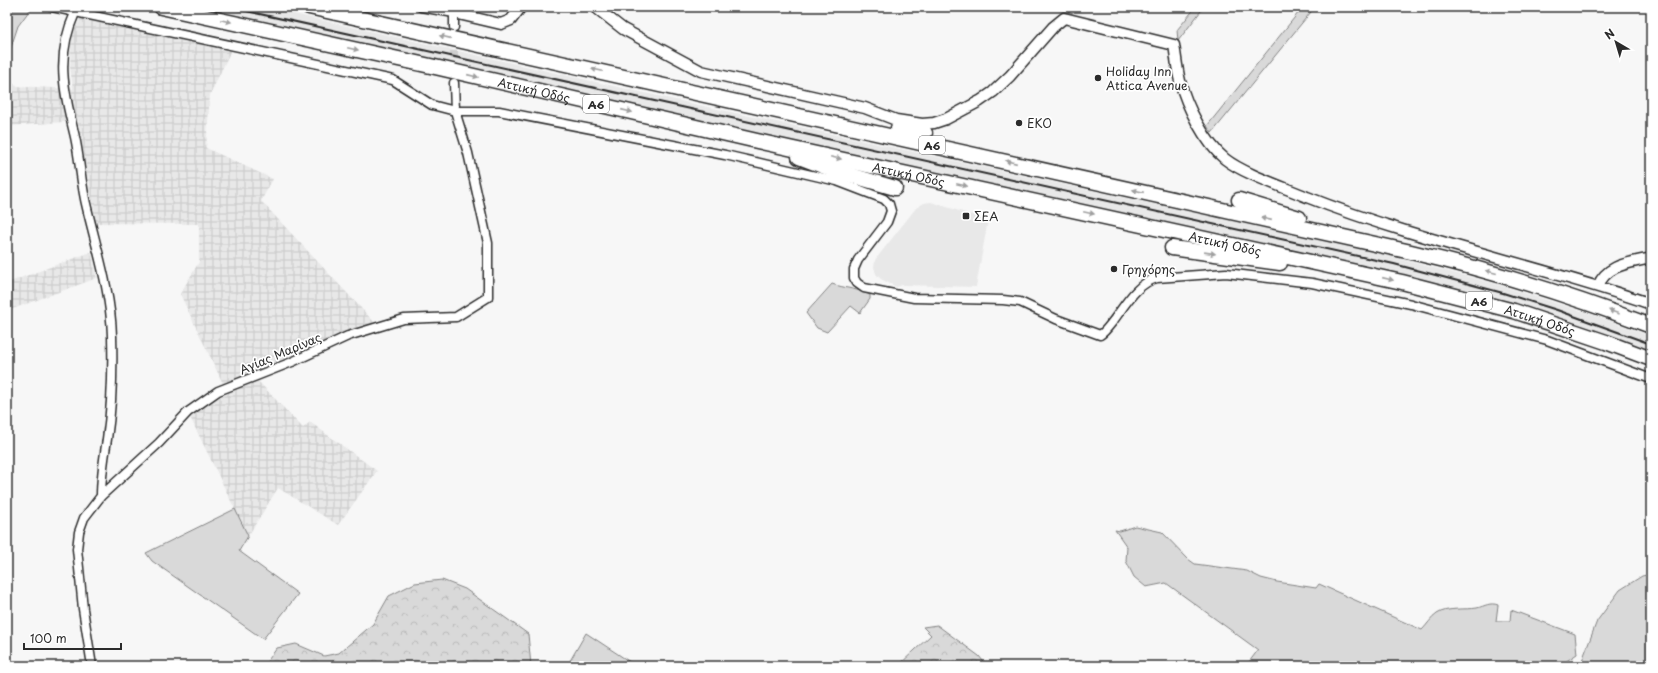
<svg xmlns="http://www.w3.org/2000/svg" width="1658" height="673" viewBox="0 0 1658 673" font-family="'Playpen Sans',sans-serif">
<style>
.built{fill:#e8e8e8}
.industrial{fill:url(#industrial-grid)}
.grass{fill:#d9d9d9;stroke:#828282}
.forest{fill:url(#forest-crowns);stroke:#828282}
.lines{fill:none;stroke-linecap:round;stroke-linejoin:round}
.minor-tunnel{stroke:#cecece;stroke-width:8;stroke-dasharray:8 4;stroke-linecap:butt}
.minor-casing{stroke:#2b2b2b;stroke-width:11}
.tertiary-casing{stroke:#2b2b2b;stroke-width:13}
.motorway-casing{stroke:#2b2b2b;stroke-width:17}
.minor{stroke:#fff;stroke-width:8}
.tertiary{stroke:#fff;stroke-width:10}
.motorway{stroke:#fff;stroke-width:14}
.rail{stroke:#2b2b2b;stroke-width:2}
.oneway{fill:#a0a0a0}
.poi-dot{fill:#2b2b2b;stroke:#fff;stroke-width:1.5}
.labels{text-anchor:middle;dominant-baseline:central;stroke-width:3.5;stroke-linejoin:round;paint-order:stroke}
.shield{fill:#fff;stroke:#6b6b6b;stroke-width:1}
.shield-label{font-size:11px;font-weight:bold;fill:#2b2b2b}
.poi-label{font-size:12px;fill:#2b2b2b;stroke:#fff;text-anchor:start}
.street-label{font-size:12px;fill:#2b2b2b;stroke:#fff}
</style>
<defs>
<pattern id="industrial-grid" width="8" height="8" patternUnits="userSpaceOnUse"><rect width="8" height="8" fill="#e8e8e8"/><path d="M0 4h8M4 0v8" fill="none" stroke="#c7c7c7"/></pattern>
<pattern id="forest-crowns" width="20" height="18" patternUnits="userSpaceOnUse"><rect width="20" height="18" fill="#d9d9d9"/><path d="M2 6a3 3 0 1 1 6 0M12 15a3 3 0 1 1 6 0" fill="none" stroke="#bababa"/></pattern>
</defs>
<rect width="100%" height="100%" fill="#f7f7f7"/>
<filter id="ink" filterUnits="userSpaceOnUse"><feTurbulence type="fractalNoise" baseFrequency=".025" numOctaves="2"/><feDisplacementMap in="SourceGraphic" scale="8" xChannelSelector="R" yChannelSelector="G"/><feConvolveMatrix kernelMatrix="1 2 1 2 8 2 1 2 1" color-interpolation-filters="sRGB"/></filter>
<g filter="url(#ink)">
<path class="built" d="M188 7H263L671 99 1361 249 1493 283 1594 315 1651 336V351L1516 305 1410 279 1158 222 790 142Z
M931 202 988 220 976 287 902 285 896 287 881 279 876 274 874 267 875 260 916 208 924 203Z"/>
<path class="industrial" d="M82 16 233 46 210 95 206 148 273 179 261 201 375 323 256 371 259 382 303 428 310 422 377 471 338 525 278 488 248 536 189 415 206 403 228 394 180 294 199 262V224L96 223 78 121 7 126V78L16 86 73 89 70 67 71 42 75 28Z
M91 252 97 278 7 311V283Z"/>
<path class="grass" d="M7 7H32L18 26 9 53H7Z
M1196 7H1204L1178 41 1177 30Z
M1303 7H1315L1212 133 1207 126Z
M832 284C843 288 860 289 870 295V299L860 313 851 306 827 332 817 328 806 313Z
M235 509 248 536 239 551 298 594 263 639 152 561 146 553Z
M1135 526 1162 532 1188 559 1195 564 1247 571 1261 578 1277 582 1316 588 1319 584 1422 630C1427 625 1431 618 1437 614 1447 607 1466 610 1477 608 1485 606 1490 602 1498 605L1496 621H1510L1511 610 1575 634 1577 654 1559 666H1246L1258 650 1166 583 1146 587 1134 577 1126 561 1127 547 1115 530 1120 531Z
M1651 574V666H1580L1597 621 1620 590 1642 576Z
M586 633 636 666H567Z"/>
<path class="forest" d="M442 580 465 589 528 634 531 666H267L266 663 277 648 296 644 324 656 339 653 373 624 389 596 415 583Z
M937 625 979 656 987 666H898L931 635 923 627Z"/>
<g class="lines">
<path class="minor-tunnel" d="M454 27V75"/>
<g class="minor-casing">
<path id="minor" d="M52 7 393 80 432 105 455 111H499L725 155 837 181 884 199 889 204 891 211 887 222 858 260 854 269V278L857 283 864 288 914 298 1003 300 1020 302 1056 319 1100 335C1105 332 1109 326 1113 321 1125 305 1137 283 1157 278L1226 273 1312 283 1411 304 1547 340 1651 379
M421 7 454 13V27
M75 13C55 57 64 91 75 137 80 160 81 185 87 208 97 250 111 293 112 336 113 370 112 405 107 439 104 458 101 476 101 496
M92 666 83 609 79 568 77 549 79 532 84 518 101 496 159 443 188 412 218 391 292 362 348 336 404 319 456 317 488 297V243L468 153 455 111 454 83"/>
</g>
<g class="tertiary-casing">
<path id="tertiary" d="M454 7V13L501 24 511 20 521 7
M595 7 623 29 701 71 865 108 896 120 922 124 934 123 946 119 980 101 993 92 1010 76 1053 27 1064 18 1174 45C1176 57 1177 69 1180 81 1186 105 1205 143 1225 159 1244 174 1284 187 1307 197 1418 241 1538 265 1651 304
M1598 286C1607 264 1630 263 1651 258"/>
</g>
<g class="motorway-casing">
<g id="motorway">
<path id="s1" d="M161 7 435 67 757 141 1402 282 1514 311 1606 342 1651 359"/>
<path d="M309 7 1411 252C1493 271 1572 296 1651 326"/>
<path d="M898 128 925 133"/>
<path d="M799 157 833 170 895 188"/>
<path d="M1239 200 1299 218"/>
<path d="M1172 248 1280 263"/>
</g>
</g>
<use href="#minor" class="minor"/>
<use href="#tertiary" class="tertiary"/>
<use href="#motorway" class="motorway"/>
<path class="rail" d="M228 7 1394 264 1503 293 1557 310 1651 344"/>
</g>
<defs><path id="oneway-solid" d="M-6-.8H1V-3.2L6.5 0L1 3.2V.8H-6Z"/></defs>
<g class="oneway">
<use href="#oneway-solid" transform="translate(226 21) rotate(12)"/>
<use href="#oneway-solid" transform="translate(445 37) rotate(-167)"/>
<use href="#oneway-solid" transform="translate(353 49) rotate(12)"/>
<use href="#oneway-solid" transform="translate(597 70) rotate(-168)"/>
<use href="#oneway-solid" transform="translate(473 76) rotate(13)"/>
<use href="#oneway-solid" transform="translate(627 111) rotate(13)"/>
<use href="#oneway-solid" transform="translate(836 158) rotate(12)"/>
<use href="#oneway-solid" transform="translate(1011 162) rotate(-167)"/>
<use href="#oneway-solid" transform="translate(962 185) rotate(12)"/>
<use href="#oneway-solid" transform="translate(1138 191) rotate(-167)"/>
<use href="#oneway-solid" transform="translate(1089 213) rotate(12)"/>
<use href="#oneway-solid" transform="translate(1266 219) rotate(-167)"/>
<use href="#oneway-solid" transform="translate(1210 253) rotate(8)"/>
<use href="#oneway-solid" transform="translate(1491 272) rotate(-165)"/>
<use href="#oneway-solid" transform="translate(1388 279) rotate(13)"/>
<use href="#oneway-solid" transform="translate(1614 312) rotate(-160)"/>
</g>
</g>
<g class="poi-dot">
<circle cx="1098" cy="78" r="4"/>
<circle cx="1019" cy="123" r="4"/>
<rect x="962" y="212" width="8" height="8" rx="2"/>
<circle cx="1114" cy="269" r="4"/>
</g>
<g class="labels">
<g class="shield">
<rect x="583" y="95" width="26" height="18" rx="3"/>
<rect x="919" y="136" width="26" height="18" rx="3"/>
<rect x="1466" y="292" width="26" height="18" rx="3"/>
</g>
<g class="shield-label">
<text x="596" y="104">Α6</text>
<text x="932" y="145">Α6</text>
<text x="1479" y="301">Α6</text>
</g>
<g class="poi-label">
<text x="1106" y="71">Holiday Inn<tspan x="1106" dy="14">Attica Avenue</tspan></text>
<text x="1027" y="123">EKO</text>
<text x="974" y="216">ΣΕΑ</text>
<text x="1122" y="269">Γρηγόρης</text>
</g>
<g class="street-label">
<text stroke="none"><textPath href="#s1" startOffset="382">Αττική Οδός</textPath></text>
<text stroke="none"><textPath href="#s1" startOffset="766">Αττική Οδός</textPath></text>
<text stroke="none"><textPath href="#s1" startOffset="1090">Αττική Οδός</textPath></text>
<text stroke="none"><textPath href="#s1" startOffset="1414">Αττική Οδός</textPath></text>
<text transform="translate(280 353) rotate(-23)">Αγίας Μαρίνας</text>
</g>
</g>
<rect width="1658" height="673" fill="none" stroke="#fff" stroke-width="24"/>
<rect x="12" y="12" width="1634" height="649" fill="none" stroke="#2b2b2b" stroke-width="1.5" filter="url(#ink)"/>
<g transform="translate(1616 42) rotate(322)" stroke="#ffffff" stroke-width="3" paint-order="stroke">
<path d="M0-3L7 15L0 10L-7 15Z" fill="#2b2b2b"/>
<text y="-6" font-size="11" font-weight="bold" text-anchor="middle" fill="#2b2b2b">N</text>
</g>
<path d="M24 643v6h97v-6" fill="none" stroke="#2b2b2b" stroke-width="2"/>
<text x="30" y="643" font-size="12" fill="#2b2b2b" stroke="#ffffff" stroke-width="3" paint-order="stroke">100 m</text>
</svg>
